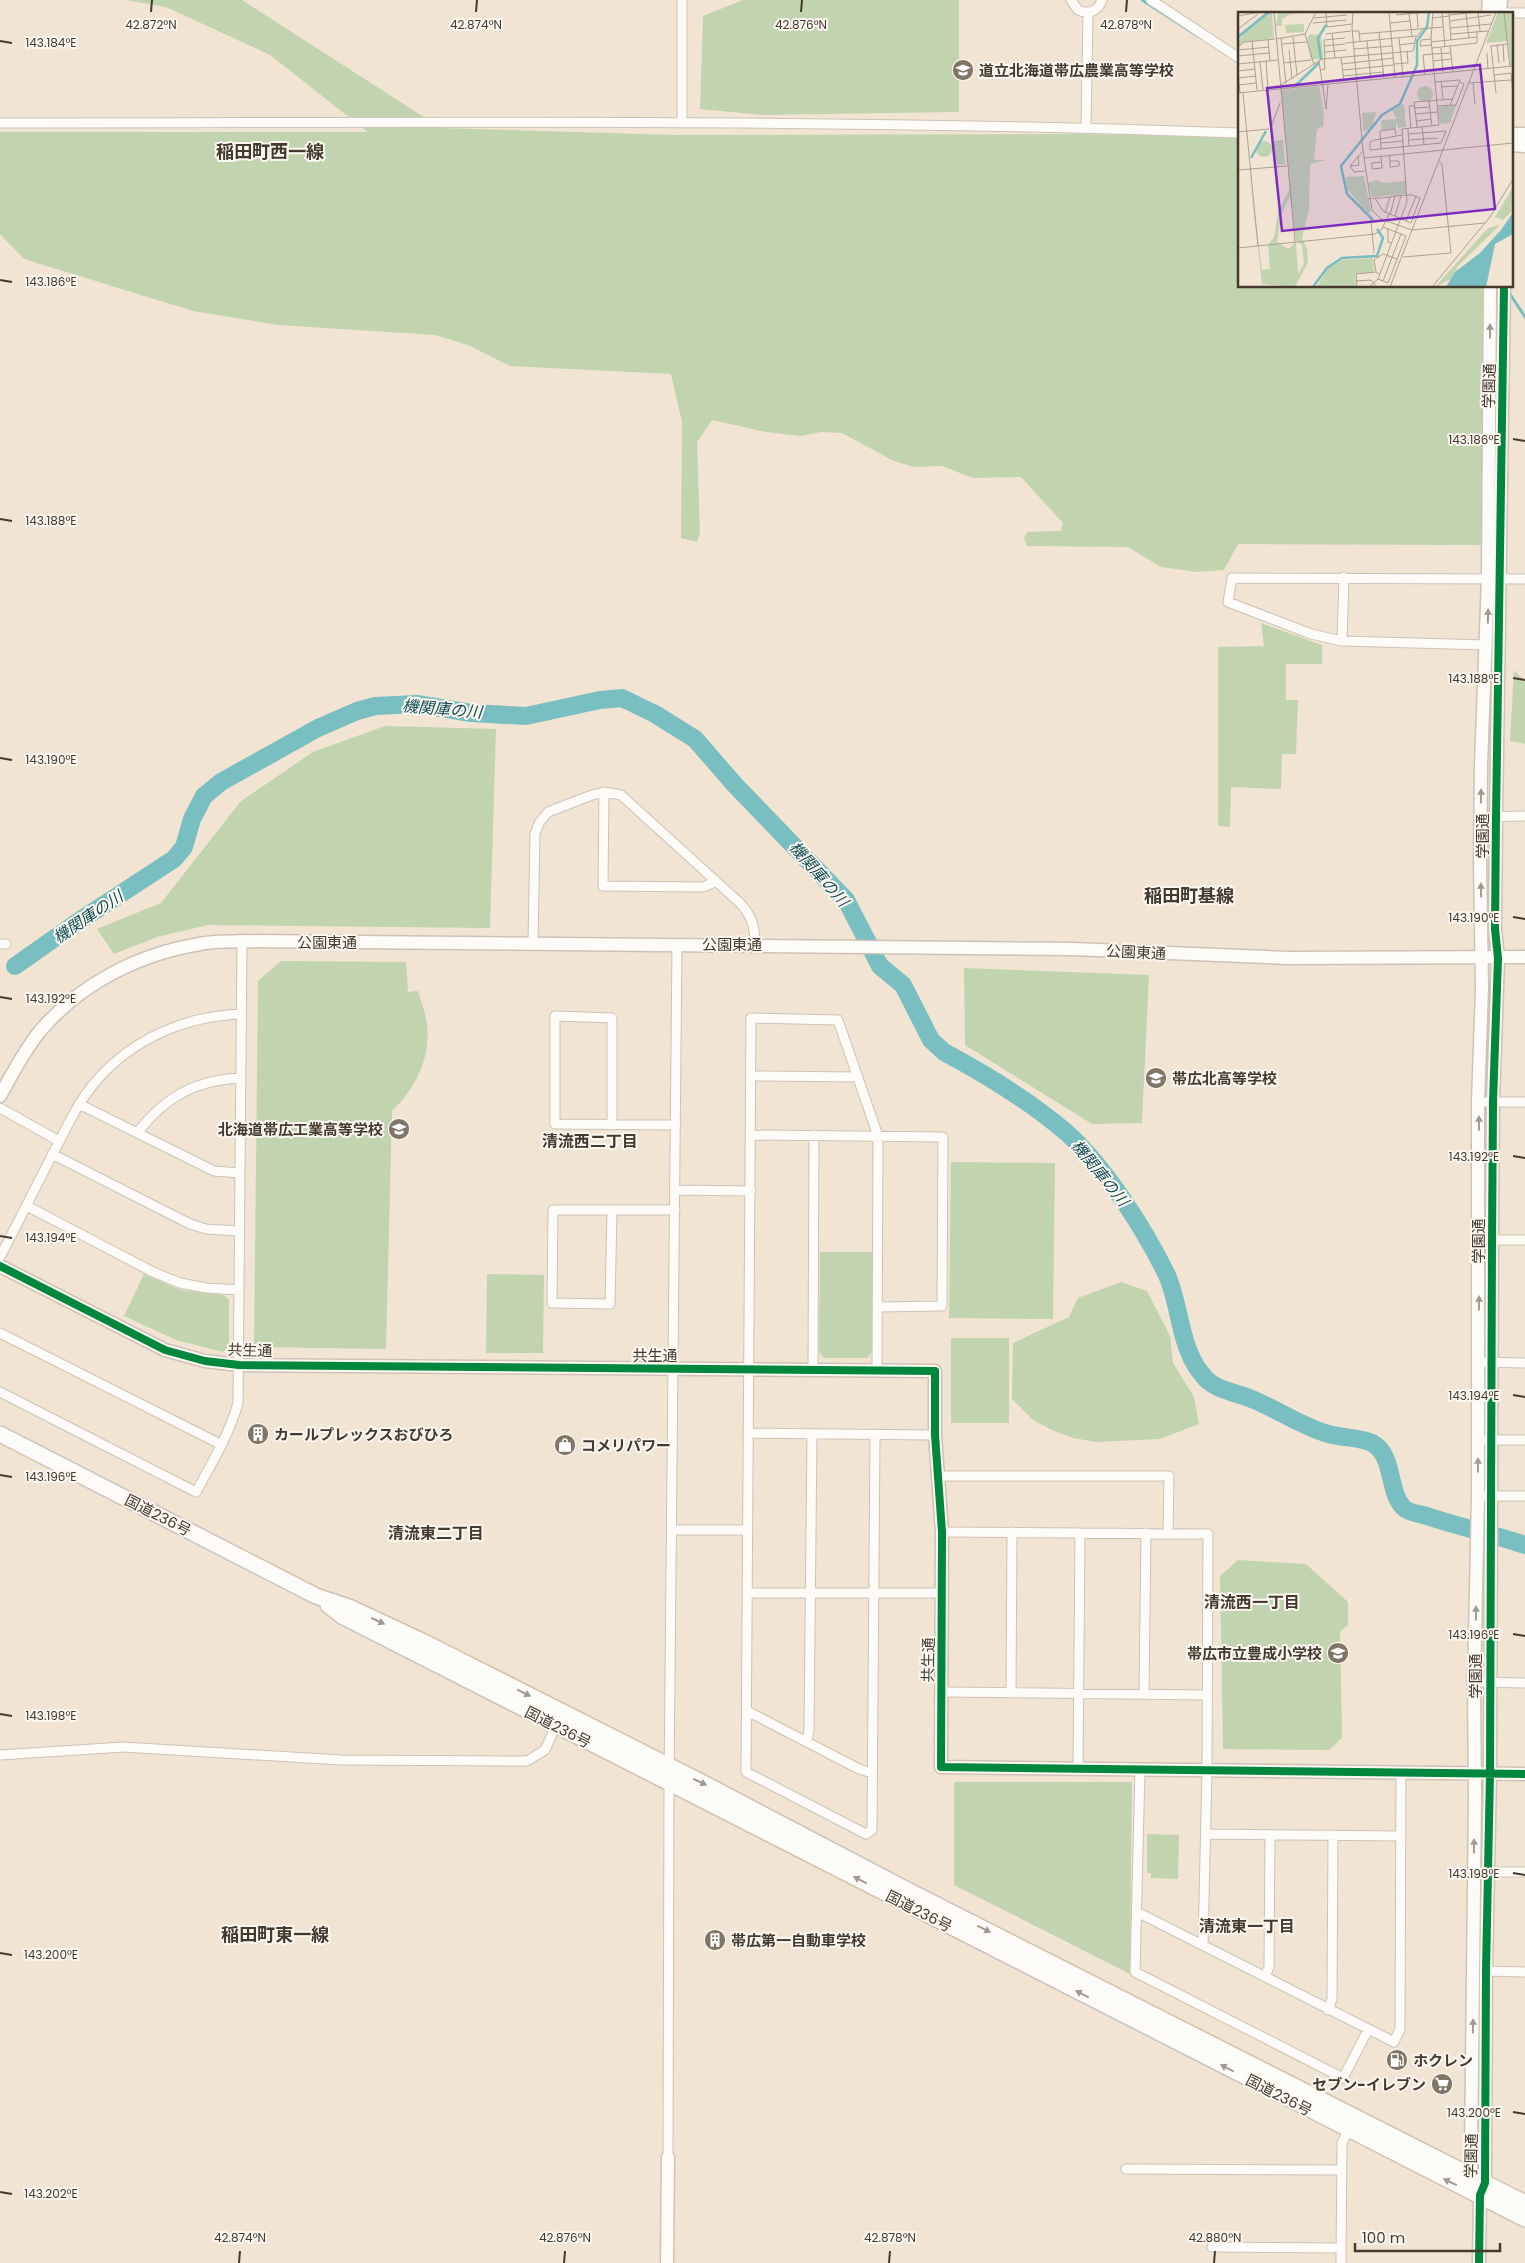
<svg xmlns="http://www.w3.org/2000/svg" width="1525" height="2263" viewBox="0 0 1525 2263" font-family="Poppins,'Noto Sans JP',sans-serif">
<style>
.green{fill:#c1d4af}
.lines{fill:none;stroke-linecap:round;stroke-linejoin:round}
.stream{stroke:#79bec1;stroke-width:3}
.river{stroke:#79bec1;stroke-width:18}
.street-casing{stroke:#cdc2b5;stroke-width:11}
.secondary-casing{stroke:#cdc2b5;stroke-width:15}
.highway-casing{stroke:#cdc2b5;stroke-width:18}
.street{stroke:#fdfbf8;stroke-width:9}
.secondary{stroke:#fdfbf8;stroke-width:12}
.highway{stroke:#fdfbf8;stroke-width:15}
.cycleway-casing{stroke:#fbf6f0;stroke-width:11}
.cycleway{stroke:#00873e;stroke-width:8}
.oneway{fill:#a09a92}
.ticks{fill:none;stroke:#433a2d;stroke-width:2}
.labels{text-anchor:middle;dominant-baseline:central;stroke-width:4;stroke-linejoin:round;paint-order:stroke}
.poi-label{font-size:15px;font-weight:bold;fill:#433a2d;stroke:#fbf6f0;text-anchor:start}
.street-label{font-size:15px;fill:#433a2d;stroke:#fbf6f0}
.water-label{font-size:16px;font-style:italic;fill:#0d4c52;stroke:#fbf6f0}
.neighbourhood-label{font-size:16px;font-weight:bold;fill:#433a2d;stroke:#fbf6f0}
.quarter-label{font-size:18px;font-weight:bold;fill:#433a2d;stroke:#fbf6f0}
.inset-river{fill:none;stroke:#79bec1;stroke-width:2.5}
.inset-road{fill:none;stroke:#aba091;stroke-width:1}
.view{fill:#7b2cbf;fill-opacity:0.15;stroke:#7b2cbf;stroke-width:2.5}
.inset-edge{fill:none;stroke:#433a2d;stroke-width:2.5}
.ticks-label{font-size:12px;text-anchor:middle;fill:#433a2d;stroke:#fbf6f0;stroke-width:4;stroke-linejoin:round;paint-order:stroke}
</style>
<rect width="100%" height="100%" fill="#f1e4d3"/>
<path class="green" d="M126 0H242L441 128 675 135 1078 134 1239 137V286H1484L1483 545 1238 544 1224 570 1197 572 1161 567 1128 547 1027 546 1024 538 1027 532 1061 531 1063 523 1021 477 973 478 942 466 914 467 894 461 842 433 821 432 800 436 766 432 712 420 697 442 700 533 697 542 681 538 682 422 671 374 510 366 468 345 435 335 279 325 193 311 24 259 0 234V132H368L270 55 166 7Z
M743 0H959V112L763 115 700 109 703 16Z
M1261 623 1322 645V664H1286V700H1298L1296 754H1282L1281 789 1231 787 1230 827 1218 826V647L1264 646Z
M1514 670 1525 682V744L1510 741Z
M385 726 496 729 490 928 208 925 157 937 114 954 97 929 161 903 241 801 313 752Z
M281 961 406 962 408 992 418 991C421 1002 426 1014 427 1025 431 1058 415 1089 392 1111L386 1349 254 1347 258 981Z
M964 968 1149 975 1142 1123 1092 1124 965 1045Z
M951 1162 1055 1163 1053 1319 949 1318Z
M820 1252H872V1352L867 1358H824L819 1352Z
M144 1274 181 1290 224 1295 229 1300V1346L223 1352 176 1340 124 1316Z
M487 1274 544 1275 543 1353H486Z
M1121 1282 1147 1291 1170 1336 1173 1363 1194 1397 1199 1424 1160 1439 1096 1442 1073 1438 1052 1430 1033 1420 1012 1399 1013 1343 1069 1317 1078 1298Z
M951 1338H1009V1423H951Z
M1238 1560 1306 1564 1348 1602V1625L1340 1632 1342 1738 1329 1750 1223 1749 1220 1576Z
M954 1782H1132L1130 1974 954 1885Z
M1147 1834 1179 1835 1178 1879 1151 1878V1873H1147Z"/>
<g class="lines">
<path class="stream" d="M1142 0 1198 36
M1508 291 1525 317"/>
<path class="river" d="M15 966 79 921 174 859 184 847 192 819 204 796 221 782 318 728 357 711 375 706 417 704 471 713 526 716 600 700 622 698 655 714 695 739 735 785 846 900 880 966 903 985 931 1040 944 1052C987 1075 1030 1101 1067 1133 1105 1167 1143 1227 1166 1273 1182 1307 1178 1350 1206 1379 1218 1391 1239 1393 1254 1400 1278 1410 1300 1425 1325 1433 1339 1438 1361 1437 1372 1443 1395 1455 1387 1492 1404 1508 1409 1513 1420 1514 1427 1516 1459 1527 1493 1534 1525 1545"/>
<g class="street-casing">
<path id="street" d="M682 0V123
M1071 0 1078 10C1089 15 1098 11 1102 0
M1151 0 1239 58
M1496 13H1525
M0 123C413 123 826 118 1239 133
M1086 127 1088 13
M1342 641 1344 577
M1487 645 1342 641 1311 634 1228 602 1232 578 1525 579
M604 792 603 886 703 887 715 882
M1481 817 1525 816
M533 943 535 834 539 823 548 812 592 795 604 792 621 795 740 903C752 916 755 927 755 944
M0 944H6
M751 1076 858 1077
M1478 1102H1525
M79 1104 214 1171 240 1173
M0 1108 59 1141
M612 1124V1018L555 1016V1124L676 1125
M137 1133C165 1097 195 1080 241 1078
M751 1135 943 1137 942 1306 878 1307
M52 1154 190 1224 206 1229 239 1231
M675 1190 751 1191
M27 1206 153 1272 180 1283 206 1288 239 1290
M612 1210 610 1304 552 1303 553 1210H675
M1487 1240H1525
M0 1257C20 1219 39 1180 59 1142 70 1120 81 1098 97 1080 134 1038 186 1016 241 1014
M0 1333 222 1445
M1478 1362 1525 1363
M813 1370 814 1135
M0 1392 196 1492C212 1463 229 1435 238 1403L242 941
M749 1433 935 1435
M875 1435 872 1830 866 1834 746 1772 751 1018 838 1020 878 1136 877 1370
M1486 1440H1525
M937 1476H1169L1168 1533
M1485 1496H1525
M672 1530H747
M942 1532 1208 1534 1207 1770 1203 1944
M747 1593H943
M1474 1682 1525 1683
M942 1692 1206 1695
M1011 1693 1012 1532
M1144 1694 1146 1533
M747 1711 859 1769 872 1773
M807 1741 809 1730 812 1434
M0 1755 123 1747 341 1760 527 1761 545 1750 558 1721
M1078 1769 1080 1533
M1140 1769 1135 1972 1343 2078 1368 2030
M1206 1834 1401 1836
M1474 1872H1525
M1137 1912 1394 2042 1400 2029 1401 1772
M1486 1971 1525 1972
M1265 1977 1269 1967 1270 1835
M1328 2010 1332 1999 1333 1835
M668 2157 669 1783 677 944
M1126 2169 1341 2170
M1212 2247 1341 2248
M1341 2263 1342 2143 1350 2126"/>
</g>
<g class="secondary-casing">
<path id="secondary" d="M1488 14 1489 0
M1500 14 1501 0
M1511 134H1525
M1511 145 1525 146
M0 1096C12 1074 24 1051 40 1031 81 983 139 954 200 944 214 941 228 942 242 941L1073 949 1288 958 1525 957
M0 1266 165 1350 205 1361 239 1365 935 1371V1435L942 1532 941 1767 1525 1774
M1475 2184 1471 2176V2154L1475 1797 1474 1682 1478 1496V1102L1482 988 1480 862 1481 765 1488 578 1490 286
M667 2263 668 2157
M1479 2263 1480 2195 1485 2183 1486 1971 1490 1773 1492 1241 1493 1102 1498 958 1495 929 1496 817 1504 286"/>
</g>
<g class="highway-casing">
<path id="highway" d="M0 1434 316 1596 349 1607 426 1643 707 1785 911 1892 1525 2203
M328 1605 342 1616 1525 2219"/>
</g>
<use href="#street" class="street"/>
<use href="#secondary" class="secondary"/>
<use href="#highway" class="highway"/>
<g class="cycleway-casing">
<path id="cycleway" d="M0 1266 165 1350 205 1361 239 1365 935 1371V1435L942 1532 941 1767 1525 1774
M1479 2263 1480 2195 1485 2183 1486 1971 1490 1773 1492 1241 1493 1102 1498 958 1495 929 1496 817 1504 286"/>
</g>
<use href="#cycleway" class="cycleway"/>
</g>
<defs><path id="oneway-solid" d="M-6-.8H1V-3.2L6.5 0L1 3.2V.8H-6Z" transform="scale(1.25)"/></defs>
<g class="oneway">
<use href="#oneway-solid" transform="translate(1490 331) rotate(-90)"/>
<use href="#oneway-solid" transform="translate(1488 616) rotate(-89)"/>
<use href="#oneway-solid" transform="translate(1481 796) rotate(-89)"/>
<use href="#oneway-solid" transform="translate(1481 890) rotate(-91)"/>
<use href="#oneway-solid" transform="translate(1479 1123) rotate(-90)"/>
<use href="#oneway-solid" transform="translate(1479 1303) rotate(-89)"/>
<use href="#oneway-solid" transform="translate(1478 1465) rotate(-90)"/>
<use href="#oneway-solid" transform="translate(1476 1613) rotate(-89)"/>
<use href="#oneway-solid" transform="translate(378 1621) rotate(25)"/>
<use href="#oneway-solid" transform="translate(524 1693) rotate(26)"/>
<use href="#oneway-solid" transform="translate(700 1782) rotate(25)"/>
<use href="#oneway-solid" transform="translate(1474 1846) rotate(-89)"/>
<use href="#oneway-solid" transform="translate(860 1880) rotate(-153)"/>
<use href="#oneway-solid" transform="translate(984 1929) rotate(27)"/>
<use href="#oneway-solid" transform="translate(1082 1994) rotate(-153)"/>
<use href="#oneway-solid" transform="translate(1473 2026) rotate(-89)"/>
<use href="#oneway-solid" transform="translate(1227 2068) rotate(-153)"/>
<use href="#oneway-solid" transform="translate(1450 2182) rotate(-155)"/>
</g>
<path class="ticks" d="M151 12 152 0M476 12 477 0M801 12 802 0M1126 12 1127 0M0 41 12 43M0 280 12 282M1513 439 1525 441M0 519 12 521M1513 678 1525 680M0 758 12 760M1513 917 1525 919M0 997 12 999M1513 1156 1525 1158M0 1236 12 1238M1513 1395 1525 1397M0 1475 12 1477M1513 1634 1525 1636M0 1714 12 1716M1513 1873 1525 1875M0 1953 12 1955M1513 2112 1525 2114M0 2192 12 2194M239 2263 240 2251M564 2263 565 2251M889 2263 890 2251M1214 2263 1215 2251"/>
<defs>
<g id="school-disc" transform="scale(1.125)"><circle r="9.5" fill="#807667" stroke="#fbf6f0"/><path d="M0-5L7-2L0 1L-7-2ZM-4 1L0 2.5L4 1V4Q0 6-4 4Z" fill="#fff"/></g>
<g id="building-disc" transform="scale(1.125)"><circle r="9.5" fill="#807667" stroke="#fbf6f0"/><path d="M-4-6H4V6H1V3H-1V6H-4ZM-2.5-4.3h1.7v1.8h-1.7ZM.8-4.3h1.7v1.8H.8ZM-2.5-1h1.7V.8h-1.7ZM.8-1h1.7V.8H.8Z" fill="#fff"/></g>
<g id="shop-disc" transform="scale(1.125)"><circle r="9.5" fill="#807667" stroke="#fbf6f0"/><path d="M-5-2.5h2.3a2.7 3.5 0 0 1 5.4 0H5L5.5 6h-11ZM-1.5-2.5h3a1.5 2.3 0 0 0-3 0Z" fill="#fff"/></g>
<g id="fuel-disc" transform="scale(1.125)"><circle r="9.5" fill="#807667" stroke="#fbf6f0"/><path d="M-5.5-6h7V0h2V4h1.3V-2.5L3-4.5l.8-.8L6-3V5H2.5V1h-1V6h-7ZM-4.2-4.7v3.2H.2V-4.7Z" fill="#fff"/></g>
<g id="supermarket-disc" transform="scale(1.125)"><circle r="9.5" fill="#807667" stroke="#fbf6f0"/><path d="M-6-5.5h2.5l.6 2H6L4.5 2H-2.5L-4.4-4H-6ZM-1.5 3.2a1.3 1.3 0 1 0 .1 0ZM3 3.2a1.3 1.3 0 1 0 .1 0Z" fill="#fff"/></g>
</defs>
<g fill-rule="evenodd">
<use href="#school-disc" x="963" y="70"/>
<use href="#school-disc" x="1156" y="1078"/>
<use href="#school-disc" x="399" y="1129"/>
<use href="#building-disc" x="258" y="1434"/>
<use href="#shop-disc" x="565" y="1445"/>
<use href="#school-disc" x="1338" y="1653"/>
<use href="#building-disc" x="715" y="1940"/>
<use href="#fuel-disc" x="1397" y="2060"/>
<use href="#supermarket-disc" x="1442" y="2084"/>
</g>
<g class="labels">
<g class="poi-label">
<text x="979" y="70">道立北海道帯広農業高等学校</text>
<text x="1172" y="1078">帯広北高等学校</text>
<text x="383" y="1129" text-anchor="end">北海道帯広工業高等学校</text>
<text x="274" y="1434">カールプレックスおびひろ</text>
<text x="581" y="1445">コメリパワー</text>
<text x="1322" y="1653" text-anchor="end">帯広市立豊成小学校</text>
<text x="731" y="1940">帯広第一自動車学校</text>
<text x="1413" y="2060">ホクレン</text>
<text x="1426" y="2084" text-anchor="end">セブン-イレブン</text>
</g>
<g class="street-label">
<text transform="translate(1489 386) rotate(-89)">学園通</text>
<text transform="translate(1482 836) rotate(-90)">学園通</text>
<text x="327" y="942">公園東通</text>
<text x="732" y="944">公園東通</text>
<text transform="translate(1136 952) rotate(3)">公園東通</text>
<text transform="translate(1478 1241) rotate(-90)">学園通</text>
<text transform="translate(250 1350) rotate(2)">共生通</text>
<text x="655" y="1355">共生通</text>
<text transform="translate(158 1515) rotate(27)">国道236号</text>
<text transform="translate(928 1660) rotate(-89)">共生通</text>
<text transform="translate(1475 1676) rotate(-90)">学園通</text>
<text transform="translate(558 1727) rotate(27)">国道236号</text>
<text transform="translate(919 1911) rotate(27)">国道236号</text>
<text transform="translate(1279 2095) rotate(27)">国道236号</text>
<text transform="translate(1471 2156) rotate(-89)">学園通</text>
</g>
<g class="water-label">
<text transform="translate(442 709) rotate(5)">機関庫の川</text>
<text transform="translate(819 874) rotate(49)">機関庫の川</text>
<text transform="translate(88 917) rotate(-34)">機関庫の川</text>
<text transform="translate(1100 1173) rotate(51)">機関庫の川</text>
</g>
<g class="neighbourhood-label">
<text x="590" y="1141">清流西二丁目</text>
<text x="436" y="1533">清流東二丁目</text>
<text x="1252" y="1602">清流西一丁目</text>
<text x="1247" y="1926">清流東一丁目</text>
</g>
<g class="quarter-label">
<text x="270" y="151">稲田町西一線</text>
<text x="1189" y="895">稲田町基線</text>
<text x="275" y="1934">稲田町東一線</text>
</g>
</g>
<g transform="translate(1238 12)">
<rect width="275" height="275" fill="#f1e4d3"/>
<path d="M28 0 34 1 36 26 6 30 0 34V28L5 24 3 21ZM40 0H67L53 2 44 7V14H38ZM260 0H275V53L272 54 270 29 248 31ZM66 12V20L48 21 47 13ZM72 22 83 23 85 46 73 48 69 26ZM81 74 86 101 85 117 83 114 79 118 76 148H88L72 152 71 198 64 226 69 237 70 250 57 275 24 272 11 158 24 258 32 257 30 232 36 226 40 200 52 176 43 78ZM52 184 58 229 64 233 66 252 60 262 58 230 50 237 39 230 43 203ZM179 82a8 8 0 1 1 16 0a8 8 0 1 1-16 0ZM166 92 168 115 160 116 158 107V117L144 118 143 108 158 107 154 98ZM218 93 212 111 202 112 200 95ZM138 100 133 118 125 119 124 101ZM45 128 47 152 39 153 34 129ZM18 137a8 8 0 1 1 16 0a8 8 0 1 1-16 0ZM126 164 133 199 130 201 108 176V165ZM139 168 145 171 167 169 168 182 134 185 130 171ZM275 175 273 200 265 208 257 205ZM262 213 220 254 213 267 197 275 250 216ZM135 246 136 260 117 262 118 275H79L90 256 104 248Z" fill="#c1d4af" fill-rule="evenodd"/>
<path d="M275 191V222L257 232 248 275H208L217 260 242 241 263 218 274 202Z" fill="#79bec1"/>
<path class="inset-river" d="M0 25 31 0M83 48 80 26 88 13M57 74 81 51M13 146 28 119M135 208 109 182 103 154 144 103 162 92 179 53V29L189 15 191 0M75 275 89 256 104 246 139 244 145 226 139 217"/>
<path class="inset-road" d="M36 0 57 230M88 0 89 15 114 12M115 0 114 16 125 139 134 198 143 207 174 218 247 211M151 0 157 65M204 0 207 35M211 0 213 28M240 0 242 19M266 0 272 55M171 1 174 24M179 1 180 16M228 2 231 26M158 3 188 0M211 3 239 0M0 4 22 0M76 6 109 3M195 6 211 4M212 9 253 3M75 11 108 8M152 11 172 9M212 16 253 12M0 17 20 2M114 19H121L122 29M141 20 146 66M94 21 97 46M67 22 76 53M88 22 113 19M121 22 205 15M213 22 250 19M55 25 59 63M43 26 48 71M161 26 165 64M38 27 67 22 78 0M193 27 183 28 182 34 193 33M30 28 32 49M14 29 19 78M129 29 133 68M193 30 239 25M107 31 178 24M44 32 69 30M161 33 177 31M259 33 261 51M265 33 266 50M86 34 107 32M212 34 215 60M0 35 6 30 37 27M194 36 239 31V19M203 36 205 60M116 37 154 34M0 38 31 35M51 38 54 67M87 40 108 38M249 41 250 57M194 42 213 41M0 44 31 41M103 46 106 70M87 47 86 28 107 26M28 49 30 77M81 49 88 97M195 49 213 47M22 50 25 78M46 51 73 48M0 52 40 48M104 52 156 46M156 52 170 51 169 39M82 58 87 57 86 47M105 58 156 53M0 59 17 57M0 60 2 81M187 62 185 43 194 42M256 63 273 61 275 82M105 64 145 60M0 66 18 64M203 69 205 87M197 70 222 68 212 93M230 71 273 68M235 71 237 92M1 73 18 71M43 73 84 47 175 39 178 25 186 16M203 75 219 74M0 81 275 54M5 81 20 234M258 81 253 34 270 32M191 89 194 114M199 94 218 93 226 72 222 70M177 96 192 95M88 97 90 73M177 102 200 100M178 109 193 107M184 114 186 133M33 115 42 91M179 115 176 90 215 87M173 116 171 94H177M170 117 171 134M0 120 31 117M164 123 137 128 132 130V138L203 131 208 119 170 122M171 128 200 126M143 131 165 129M143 137 142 119 157 117 158 123M151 143 152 149V155L161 154V149H152M143 144 144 156 134 157V151L144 150M126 146 275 131M112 154 125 139M112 154 121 153 120 144M112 154 116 160 127 159M0 158 49 154M130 187 137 186H143L152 185 157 184 170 183H174L182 186 173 211 145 199 137 186M147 201 152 185M152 203 157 184M157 204 163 184M133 209 136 241M168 209 178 184M150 217V230L153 231M0 236 137 222 144 217 151 202M165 245 213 241 204 152 201 150M141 262 138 260 136 248 145 242 159 247M140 267 150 271 168 224 145 215M118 269 133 268 139 275M145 269 163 222M119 275 118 262 138 260M131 275 140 267 169 190 164 117 201 113 193 27 195 0M152 275 258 0M194 275 252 205 275 167"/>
<path class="view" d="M242 53 257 197 44 219 29 76Z"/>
<rect width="275" height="275" class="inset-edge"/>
</g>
<g class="ticks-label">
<text x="151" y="29">42.872°N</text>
<text x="476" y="29">42.874°N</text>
<text x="801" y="29">42.876°N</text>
<text x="1126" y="29">42.878°N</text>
<text x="51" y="47">143.184°E</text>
<text x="51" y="286">143.186°E</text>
<text x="1474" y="444">143.186°E</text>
<text x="51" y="525">143.188°E</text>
<text x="1474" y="683">143.188°E</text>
<text x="51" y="764">143.190°E</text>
<text x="1474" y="922">143.190°E</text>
<text x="51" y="1003">143.192°E</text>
<text x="1474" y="1161">143.192°E</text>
<text x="51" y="1242">143.194°E</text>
<text x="1474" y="1400">143.194°E</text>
<text x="51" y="1481">143.196°E</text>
<text x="1474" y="1639">143.196°E</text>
<text x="51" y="1720">143.198°E</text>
<text x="1474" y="1878">143.198°E</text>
<text x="51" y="1959">143.200°E</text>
<text x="1474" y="2117">143.200°E</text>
<text x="51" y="2198">143.202°E</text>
<text x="240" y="2242">42.874°N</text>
<text x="565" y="2242">42.876°N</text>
<text x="890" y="2242">42.878°N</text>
<text x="1215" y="2242">42.880°N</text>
</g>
<path d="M1355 2243v8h145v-8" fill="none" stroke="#433a2d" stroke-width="2.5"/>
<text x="1362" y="2243" font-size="15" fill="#433a2d" stroke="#fbf6f0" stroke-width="4" paint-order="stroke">100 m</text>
</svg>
